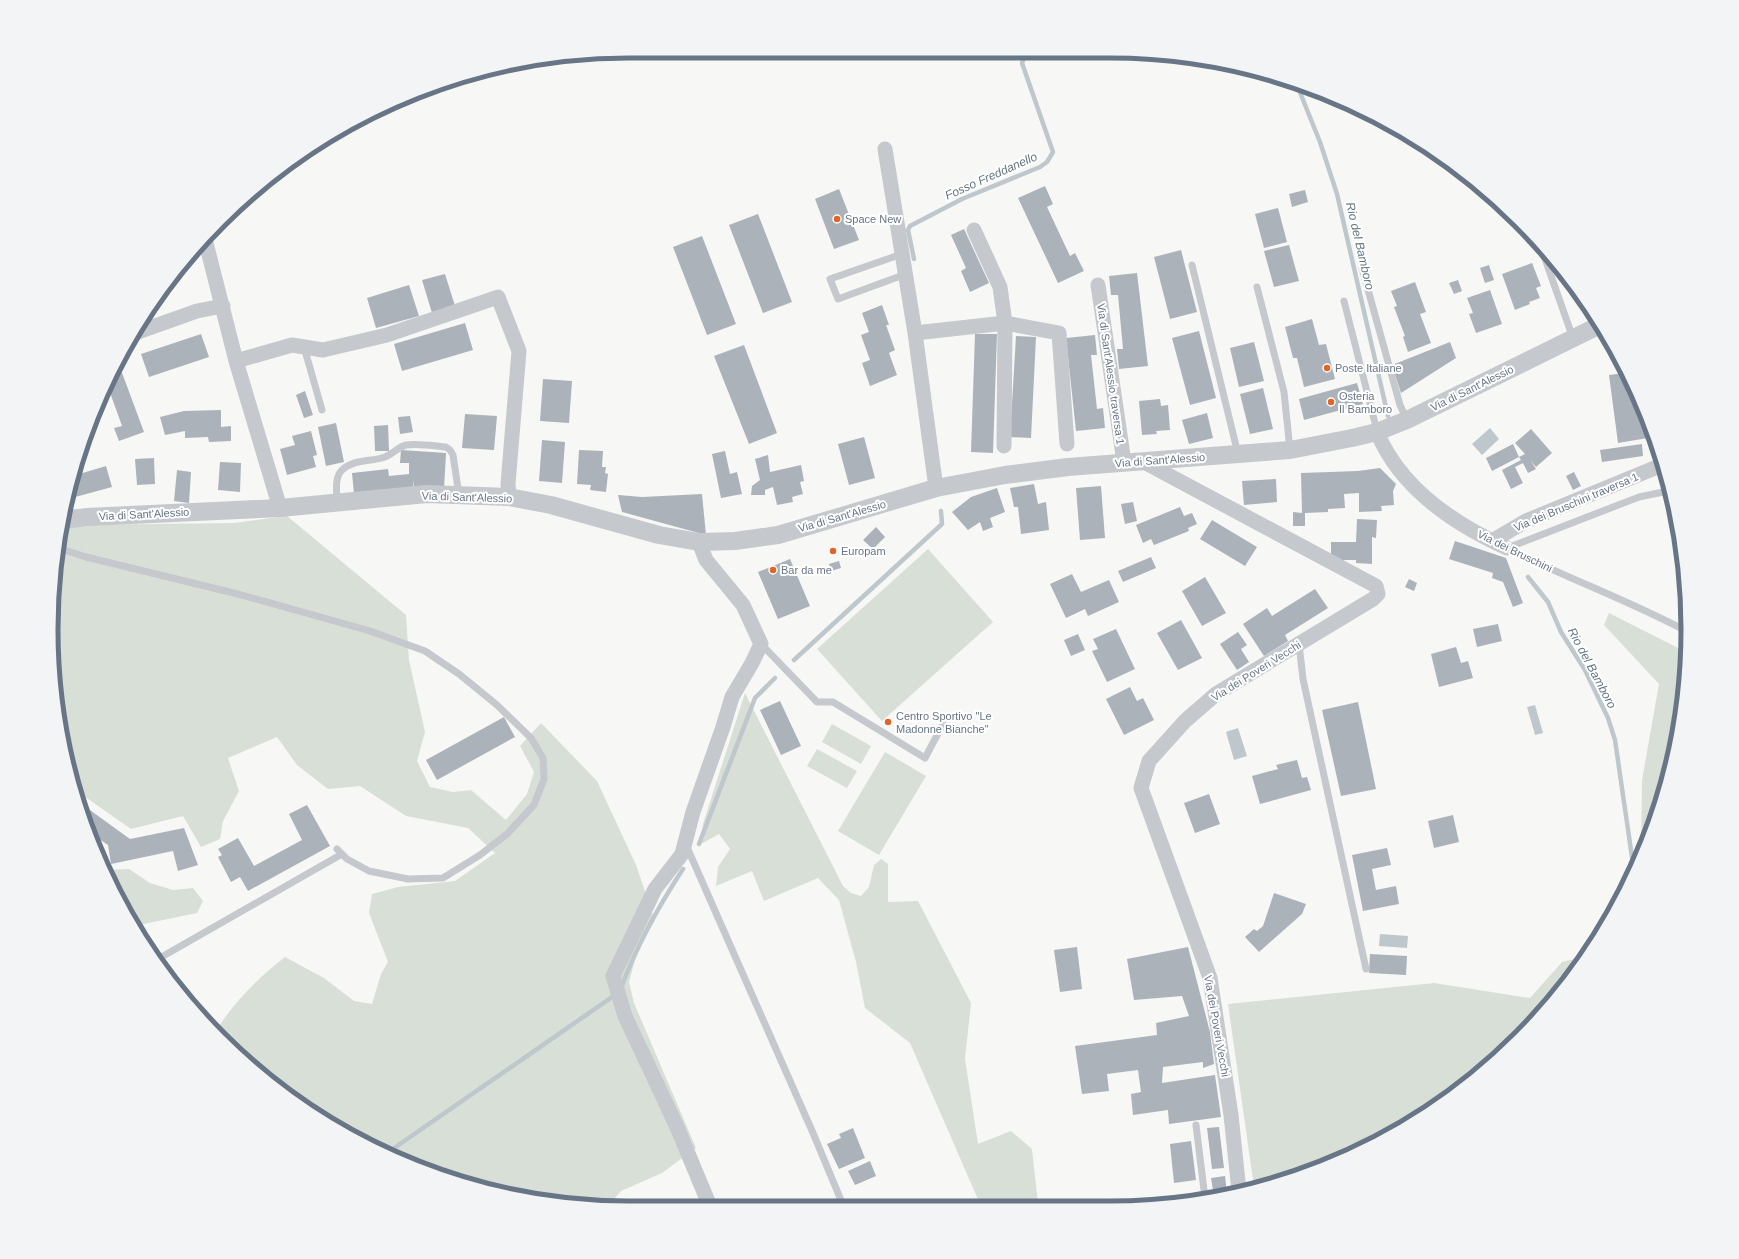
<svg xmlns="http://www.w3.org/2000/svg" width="1739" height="1259" viewBox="0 0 1739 1259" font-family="Helvetica,sans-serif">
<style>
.green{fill:#d8dfd6}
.water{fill:#bec7cc}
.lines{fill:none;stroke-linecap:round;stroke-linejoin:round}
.stream{stroke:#bec7cc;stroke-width:4.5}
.building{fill:#abb2b9}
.service{stroke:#c5c8cc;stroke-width:7}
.minor{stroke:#c5c8cc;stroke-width:15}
.tertiary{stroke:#c5c8cc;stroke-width:18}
.poi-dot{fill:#e2642a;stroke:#fff;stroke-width:1.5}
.labels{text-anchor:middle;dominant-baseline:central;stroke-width:4;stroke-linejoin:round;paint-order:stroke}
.poi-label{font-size:11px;fill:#677586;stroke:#fff;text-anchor:start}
.street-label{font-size:11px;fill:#677586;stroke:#fff}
.water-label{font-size:12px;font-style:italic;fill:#637781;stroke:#fff}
.rim{fill:none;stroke:#677586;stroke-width:5}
</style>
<rect width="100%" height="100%" fill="#f7f8f5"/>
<path class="green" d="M287 516 406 615 409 660 425 732 417 761 430 787 453 792 471 790 506 820 527 794 534 772 520 746 541 723 597 781 636 865 653 915 637 953 629 982 634 1003 696 1148 662 1173 621 1191 607 1207H592L480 1188 373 1148 277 1088 216 1031C233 1003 259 977 285 957L324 978 354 1001 372 1004 381 974 388 962 369 913 372 894 398 887 455 881 495 853 468 828 406 816 360 786 328 789 297 765 277 737 228 758 239 791 223 821 220 839 201 847 183 816 131 829 81 794 80 795 56 705 52 592 61 525 234 523Z
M928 549 993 622 882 721 817 649Z
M1609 613 1686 652 1687 668 1668 779 1641 853 1642 780 1659 684 1604 625Z
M745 693 843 886 851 893 861 896 869 887 874 865 881 859 888 864V902L918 901 971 1003 965 1059 978 1144 1011 1131 1032 1149 1038 1204H980L910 1043 865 1008 856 962 839 900 818 878 764 901 752 871 716 886 718 867 730 849 719 834 701 844 703 824Z
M832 724 871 746 861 764 822 742Z
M817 749 857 771 847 788 807 766Z
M885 752 926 776 879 855 838 831Z
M94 847 102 852 105 870 129 869 150 883 173 890 193 888 203 901 197 913 134 926 129 919Z
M1584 957 1568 982 1491 1065 1365 1148 1295 1177 1254 1187 1228 1004 1434 983 1530 998 1562 962Z"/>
<path class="water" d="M1490 428 1499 439 1482 455 1472 444Z
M1535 705 1543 733 1535 735 1527 707Z
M1238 728 1247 756 1234 760 1226 732Z
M1380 934 1408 936 1407 948 1379 946Z"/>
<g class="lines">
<path class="stream" d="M1071 51 1098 55 1128 53
M1297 85 1320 142 1337 194 1388 416
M914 259 908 230 910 226 962 199 1040 167 1047 162 1053 152 1022 63 1027 51
M1528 577 1548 602 1561 632 1585 670 1608 718 1615 740 1634 871
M794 660 942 524 941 511
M699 844 755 698 775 678
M621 988C637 945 658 907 683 869
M387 1153 615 995"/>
</g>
<path class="building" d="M1045 186 1053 204 1047 207 1070 256 1075 253 1084 271 1058 283 1018 198Z
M839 189 859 240 834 249 815 199Z
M1305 190 1308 202 1292 207 1289 194Z
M1278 208 1287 242 1264 248 1255 214Z
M758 214 792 302 763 313 729 225Z
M964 229 989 283 970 292 961 271 966 268 951 235Z
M702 236 736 324 707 335 673 247Z
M1289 245 1299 281 1274 287 1264 251Z
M1181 250 1197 312 1170 319 1154 257Z
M1532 263 1541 286 1536 288 1540 298 1529 302 1530 304 1515 310 1502 274Z
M1489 265 1494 280 1485 283 1480 268Z
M1137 273 1148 366 1119 369 1117 349H1123L1118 295H1111L1109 276Z
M445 274 455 306 432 313 422 280Z
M1458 280 1462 291 1454 294 1449 283Z
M1415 282 1426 312 1420 314 1431 343 1408 352 1403 337 1405 336 1394 307 1397 306 1391 291Z
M409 285 419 316 376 328 367 298Z
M1490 290 1502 324 1476 333 1469 314 1473 313 1467 298Z
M882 305 889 325H886L895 350 889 353 897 375 870 386 862 363 870 360 861 335 869 332 862 313Z
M1312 319 1319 345 1326 344 1335 379 1304 387 1297 358H1293L1285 327Z
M465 323 473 350 402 371 394 344Z
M1199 331 1216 398 1190 405 1172 338Z
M201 334 209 357 149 377 141 354Z
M975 334H997L993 453 971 452Z
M1095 335 1097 355H1091L1097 409 1103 408 1105 428 1076 431 1066 338Z
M1016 336 1036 337 1031 438 1010 437Z
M1254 342 1264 381 1239 387 1230 348Z
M1450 342 1456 358 1401 393 1392 365Z
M744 345 777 433 749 444 714 356Z
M118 362 144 432 119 441 114 428 122 426 107 384 111 374Z
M1625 373 1646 418 1648 438 1618 443 1609 375Z
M543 379 572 381 569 423 540 421Z
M1357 383 1363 404 1304 420 1299 399Z
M1263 388 1273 429 1250 434 1240 394Z
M305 391 313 415 304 418 296 395Z
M1160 399 1161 406 1168 405 1170 430 1156 431 1157 434 1142 435 1139 401Z
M221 410V427L231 426V441L209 442 208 437 185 438V431L165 435 160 417 184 411Z
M1207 413 1213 438 1189 444 1182 420Z
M465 414 497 416 494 450 462 448Z
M410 416 413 432 400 434 398 417Z
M336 423 344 462 326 466 318 427Z
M388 425 389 451H375L374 426Z
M1531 429 1552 453 1536 467 1531 461 1536 469 1528 473 1523 463 1515 467 1523 483 1511 489 1502 470 1521 460 1519 457 1492 471 1486 458 1513 444 1519 457 1525 454 1515 443Z
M311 431 317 455 313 456 316 467 287 475 280 449 295 445 292 436Z
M864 437 875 478 849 485 838 444Z
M542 440 565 442 562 483 539 481Z
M1642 444 1643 456 1602 462 1600 450Z
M401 450 446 453 444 489 414 488 413 480V488L354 494 352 473 388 469 389 476 409 474V463H400Z
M579 450 603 451 602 467H606L605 473 608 474 606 492 590 490 591 485 577 484Z
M725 451 730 474 737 472 742 494 721 498 712 454Z
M768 455 770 472 801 465 804 481 800 482 803 494 792 497 793 502 777 505 773 487 765 490V495H751L752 486 760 480 755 459Z
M154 458 155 484 137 485 135 459Z
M220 462 241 463 240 492 218 490Z
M106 466 112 487 68 499 76 475Z
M1380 468 1396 484 1393 491 1394 505 1381 506 1382 511 1359 512V493L1344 494 1345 508 1328 509V512L1305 513V526H1293V512L1302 513 1301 473 1358 471Z
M177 470 191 472 189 503 174 501Z
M1574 472 1581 486 1573 490 1566 476Z
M1276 479 1277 502 1244 505 1242 481Z
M1034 484 1038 504 1046 502 1049 530 1021 534 1018 507H1014L1010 488Z
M1101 486 1105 538 1080 540 1076 488Z
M997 488 1005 512 990 518 993 527 983 531 980 522 968 530 952 512 971 497Z
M702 494 706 535 622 512 618 495 642 497Z
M1133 502 1137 521 1125 524 1121 504Z
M1180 507 1184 516 1192 513 1197 524 1188 528 1189 531 1154 545 1151 539 1143 543 1136 525Z
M1357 519 1377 520 1376 538 1372 537V564L1356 563V560H1331V542H1356Z
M1212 520 1257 547 1245 566 1200 539Z
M876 527 885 537 873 549 863 540Z
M1455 541 1506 558 1523 603 1513 607 1503 582 1492 578 1493 573 1449 559Z
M1151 557 1156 568 1123 582 1118 571Z
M790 559 810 606 778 619 758 572Z
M839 561 841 568 831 571 829 564Z
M1072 574 1081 592 1109 580 1119 602 1088 616 1085 609 1066 618 1050 584Z
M1205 577 1226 613 1202 626 1182 591Z
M1409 579 1417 583 1414 591 1405 587Z
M1315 589 1328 608 1285 635 1288 641 1264 656 1243 624 1267 608 1272 616Z
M1181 620 1202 658 1178 670 1157 633Z
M1498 624 1502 641 1477 647 1473 629Z
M1116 629 1135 669 1107 682 1092 651 1098 649 1093 639Z
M1238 632 1247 645 1241 649 1249 662 1237 670 1220 644Z
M1078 634 1085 650 1071 656 1064 640Z
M1456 647 1461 663 1468 661 1473 678 1439 687 1431 654Z
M1130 687 1137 701 1143 698 1154 720 1124 735 1106 699Z
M780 701 801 746 781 755 760 710Z
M1358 702 1376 789 1341 796 1322 710Z
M504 717 515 737 437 780 426 760Z
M1297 760 1302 778 1307 777 1311 790 1260 804 1252 776 1278 769 1276 765Z
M1209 794 1220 824 1195 833 1184 803Z
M83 805 130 839 184 828 198 865 178 871 173 851 111 864 108 845 90 833Z
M307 805 330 846 248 891 240 877 231 882 218 857 222 855 218 849 238 838 254 866 302 840 289 814Z
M1453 815 1459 842 1434 848 1428 821Z
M1387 848 1391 865 1372 869 1376 890 1396 886 1399 904 1363 911 1352 855Z
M1274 893 1306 904 1302 914 1259 952 1245 937 1254 929 1257 931 1263 926Z
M1077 947 1082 989 1060 992 1054 950Z
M1188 947 1210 1032 1214 1064 1203 1068V1062L1163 1067 1162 1083 1215 1075 1221 1117 1169 1124 1168 1110 1133 1115 1131 1094 1141 1092 1138 1070 1107 1074 1109 1091 1082 1094 1075 1046 1157 1035 1156 1023 1189 1016 1182 996 1134 1000 1127 959Z
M1370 954 1407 956 1406 975 1369 973Z
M1219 1127 1224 1168 1212 1169 1207 1128Z
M853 1128 865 1158 839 1169 827 1144 841 1138 839 1134Z
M1191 1141 1196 1180 1174 1183 1170 1144Z
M870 1161 876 1176 855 1185 848 1171Z
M1225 1176 1227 1193 1214 1196 1211 1178Z"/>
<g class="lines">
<path class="service" d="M1539 242 1573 338
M902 254 830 279 838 299 906 274
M1192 265 1238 454
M1362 268 1400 405 1407 420
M1257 287 1284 392 1290 450
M1344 301 1377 431
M304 347 322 410
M337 502C337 492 334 478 342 470 353 459 371 462 385 457 393 454 398 447 406 445 418 443 434 446 446 447L450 450 453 455 459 495
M58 548 86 557 238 594 370 631 425 651 459 674 497 705 531 738 543 758 544 779 534 805 507 834 480 855 443 878 408 879 369 871 347 859 337 849
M1507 548C1566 578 1628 600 1686 631
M1507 548 1639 497 1668 491
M761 644 817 702H833L925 758 943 724
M1299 644 1303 679 1366 969
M686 845 813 1133 843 1205
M158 959 342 854
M1196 1125 1205 1198"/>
<path class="minor" d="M885 149 915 333 936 488
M205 239 236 361 280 508
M1098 285 1124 462
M138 332 197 311 223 306
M915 333 1005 323 1000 287 974 230
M236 361 292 345 323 350 387 335 498 297 519 351 508 484 509 497
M1377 432C1400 488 1454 524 1507 548
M1004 446 1005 323 1059 333 1067 444
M1142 461 1376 586 1378 594 1373 599 1216 694 1185 721 1149 761 1141 788 1210 978 1231 1115 1239 1191
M1492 541 1526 521 1662 465
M699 542 706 560 743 605 761 644 752 663 732 697 723 727 693 812 682 854 655 889 613 976 625 1016 677 1127 709 1204 707 1206"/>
<path class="tertiary" d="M62 520 87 517 280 508 427 494 509 497 551 505 659 535 699 542 735 541 778 535 936 488 1005 475 1068 467 1290 450 1352 438 1377 432 1407 420 1600 325"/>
</g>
<g class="poi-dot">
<circle cx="837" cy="219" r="4"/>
<circle cx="1327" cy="368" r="4"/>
<circle cx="1331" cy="402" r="4"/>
<circle cx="833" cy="551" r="4"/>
<circle cx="773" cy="570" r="4"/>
<circle cx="888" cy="722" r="4"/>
</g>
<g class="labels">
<g class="poi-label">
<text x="845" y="219">Space New</text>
<text x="1335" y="368">Poste Italiane</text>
<text x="1339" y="396">Osteria<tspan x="1339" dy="13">Il Bamboro</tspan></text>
<text x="841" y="551">Europam</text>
<text x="781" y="570">Bar da me</text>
<text x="896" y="716">Centro Sportivo "Le<tspan x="896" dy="13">Madonne Bianche"</tspan></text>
</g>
<g class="street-label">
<text transform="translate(1111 374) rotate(82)">Via di Sant'Alessio traversa 1</text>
<text transform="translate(1472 388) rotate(-26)">Via di Sant'Alessio</text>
<text transform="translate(1160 460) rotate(-4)">Via di Sant'Alessio</text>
<text transform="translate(467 497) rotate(2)">Via di Sant'Alessio</text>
<text transform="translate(1576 502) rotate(-23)">Via dei Bruschini traversa 1</text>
<text transform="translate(144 514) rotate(-3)">Via di Sant'Alessio</text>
<text transform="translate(842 516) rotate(-16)">Via di Sant'Alessio</text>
<text transform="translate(1515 551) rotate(26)">Via dei Bruschini</text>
<text transform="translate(1256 671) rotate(-32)">Via dei Poveri Vecchi</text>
<text transform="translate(1217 1026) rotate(80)">Via dei Poveri Vecchi</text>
</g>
<g class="water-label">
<text transform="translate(991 176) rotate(-24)">Fosso Freddanello</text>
<text transform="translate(1360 246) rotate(77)">Rio del Bamboro</text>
<text transform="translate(1592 668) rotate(62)">Rio del Bamboro</text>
</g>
</g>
<path d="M0 0H1739V1259H0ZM629 58H1110A571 571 0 0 1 1681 629V630A571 571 0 0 1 1110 1201H629A571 571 0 0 1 58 630V629A571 571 0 0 1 629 58Z" fill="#f3f4f5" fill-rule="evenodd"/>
<path class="rim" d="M629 58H1110A571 571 0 0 1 1681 629V630A571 571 0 0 1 1110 1201H629A571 571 0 0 1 58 630V629A571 571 0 0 1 629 58Z"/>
</svg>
